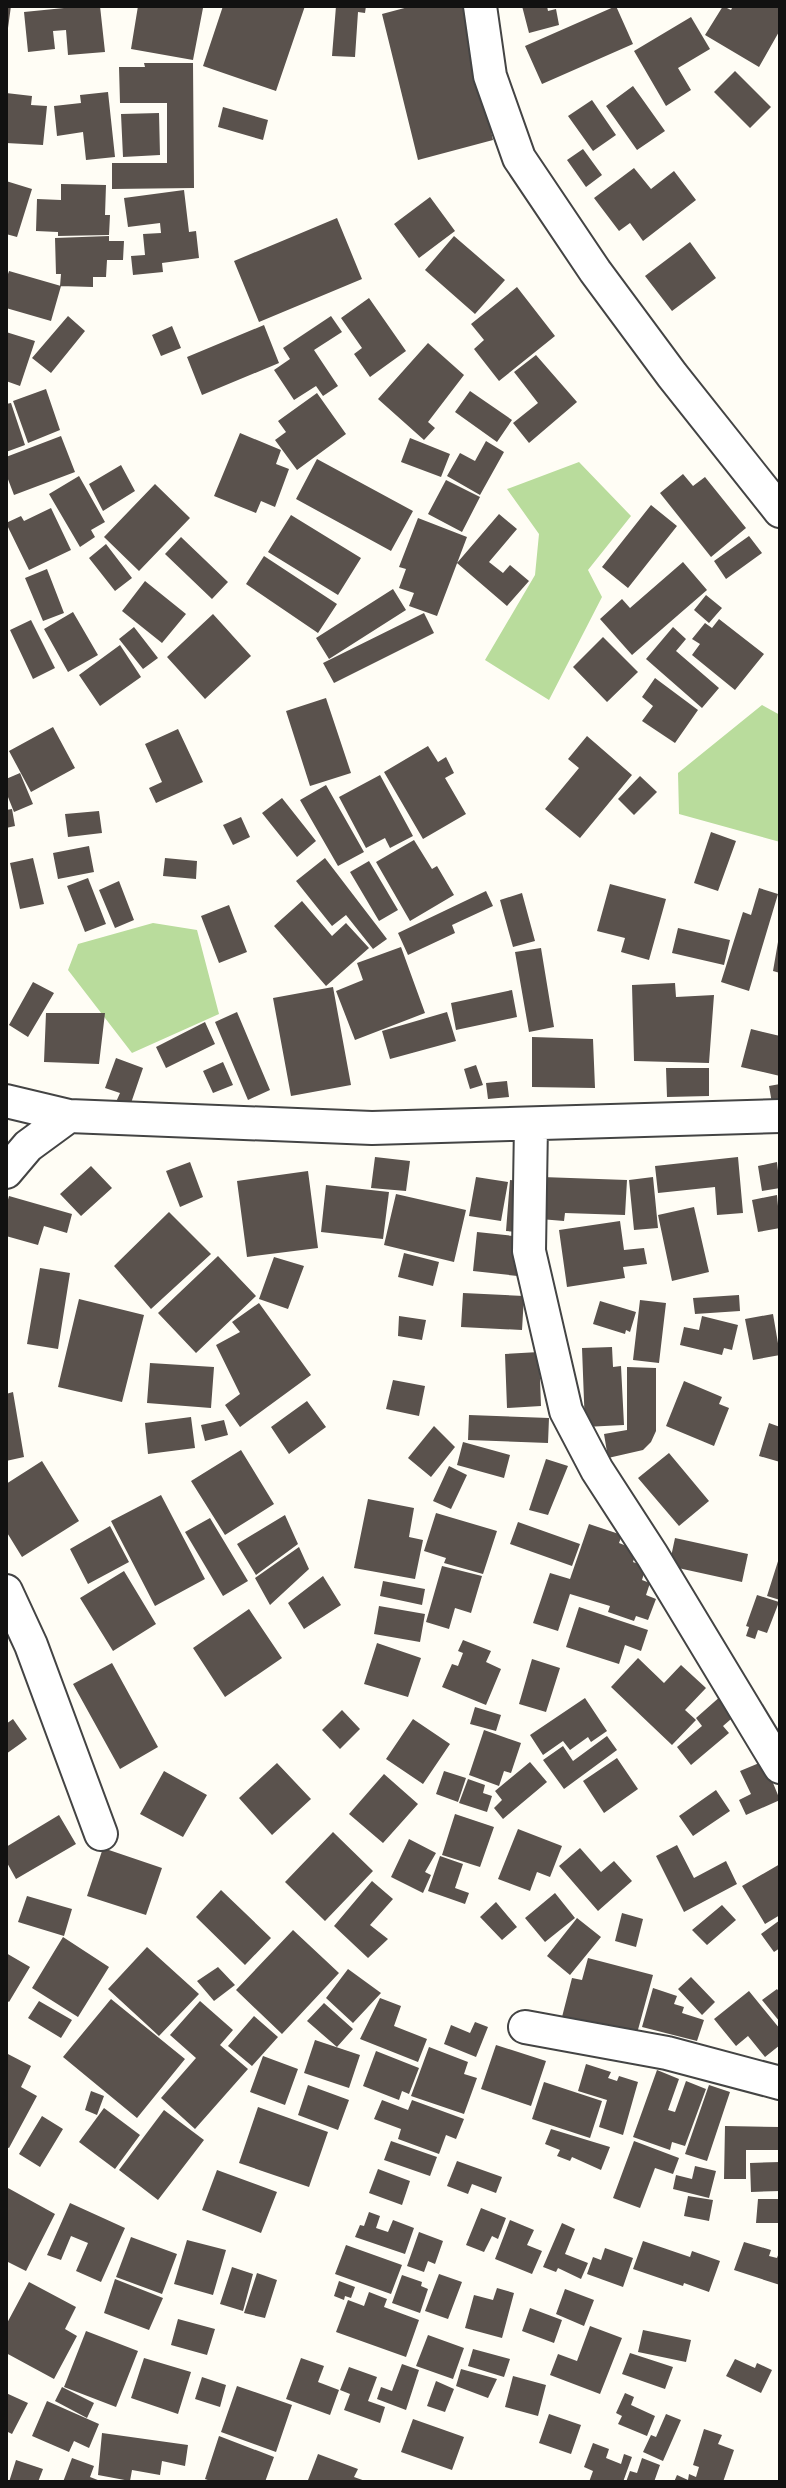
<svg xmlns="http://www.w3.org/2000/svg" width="786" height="2488" viewBox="0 0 786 2488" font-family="Bitter,serif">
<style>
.forest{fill:#b9dc9c}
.building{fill:#5a524d}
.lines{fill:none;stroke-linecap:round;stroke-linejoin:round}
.minor-casing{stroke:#444;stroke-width:36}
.minor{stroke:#fff;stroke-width:32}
</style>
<rect width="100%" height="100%" fill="#fffdf5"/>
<path class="forest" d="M579 462 631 516 588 570 602 597 549 700 485 660 535 575 539 534 507 489Z
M762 705 780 715V842L679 814 678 773Z
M153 923 197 930 219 1014 132 1053 68 970 78 944Z"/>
<path class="building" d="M6 6H11L8 28H6Z
M84 6H100L105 52 68 55 66 30 53 31 55 49 28 52 24 12Z
M138 6 203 8 193 60 131 49Z
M223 6H305L276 91 203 66Z
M336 6H366L365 13 358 12 355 57 332 56Z
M412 6H464L493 140 418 160 382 14Z
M522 6H547L548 11 556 9 559 25 529 33Z
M616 6 633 44 542 84 525 46Z
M723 6 731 10 733 6H775L780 9V30L759 67 705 35Z
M691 17 710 49 678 68 691 90 666 106 634 51Z
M144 63H193L194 188 112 189V163H167V103H120L119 67H145Z
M735 71 771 107 750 128 714 92Z
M633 86 665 131 637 150 606 106Z
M108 92 115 157 86 160 83 132 57 136 54 106 81 103 80 95Z
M6 93 32 96 31 105 47 106 43 145 6 143Z
M592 100 616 135 593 151 568 116Z
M223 107 268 120 263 140 218 127Z
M159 113 160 155 123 157 121 114Z
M583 149 602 175 586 187 567 160Z
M634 168 651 189 674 171 696 200 643 241 630 223 619 231 594 198Z
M6 181 32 189 17 237 6 234Z
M61 184 106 185 105 215H110L109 235 58 236V232L36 231 37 199 61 200Z
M184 190 189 232 196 231 199 258 162 263 163 272 133 275 131 256 145 255 143 234 161 233 160 223 128 227 124 198Z
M430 197 455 231 419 258 394 224Z
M337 218 362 279 259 322 234 261Z
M109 236V241H124L123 260H107L106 277H93V287L60 286 61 274H56L55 238Z
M454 236 505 280 475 314 425 270Z
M690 242 716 278 672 311 645 276Z
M9 271 61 286 51 321 6 308V280Z
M517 287 555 336 499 381 474 349 484 340 471 324Z
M369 298 406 351 370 377 354 354 362 348 341 318Z
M68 316 85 331 51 373 32 358Z
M331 316 342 332 314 350 338 386 323 396 316 386 294 400 274 370 290 359 283 348Z
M264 325 279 363 202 395 187 357Z
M172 326 181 348 161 356 152 335Z
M6 332 35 341 20 386 6 381Z
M428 343 464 375 428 422 435 428 424 440 378 399Z
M536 355 577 402 529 443 513 423 538 403 514 372Z
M46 389 60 430 28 443 13 401Z
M470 391 512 420 497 442 455 412Z
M317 393 346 434 297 470 275 440 286 432 278 421Z
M11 403 25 445 6 452V404Z
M240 433 281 450 276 464 289 469 275 507 261 501 256 513 214 496Z
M61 436 75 472 14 495 6 474V457Z
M410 438 450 454 441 477 401 462Z
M486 441 504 452 480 495 447 476 460 453 475 461Z
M317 459 413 511 391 551 296 499Z
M121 465 135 491 103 511 89 484Z
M683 474 693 486 705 477 746 528 711 557 660 493Z
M79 476 105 522 91 530 95 537 80 547 49 494Z
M446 480 480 497 462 532 428 514Z
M155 484 190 518 139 571 104 537Z
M651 505 677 526 628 588 602 567Z
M51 508 71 550 29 570 6 523 21 516 24 521Z
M499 514 517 529 489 562 503 573 510 565 529 581 507 606 457 563Z
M291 515 361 558 338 595 268 552Z
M418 518 467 537 437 616 409 606 414 593 399 588 406 569 399 567Z
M749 536 762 553 726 579 714 561Z
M181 537 228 582 212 599 165 554Z
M106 544 132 578 115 591 89 558Z
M264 556 337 604 318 633 246 584Z
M683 562 707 590 632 655 600 619 622 599 630 608Z
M47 569 64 613 43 621 25 578Z
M145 581 186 614 162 643 122 611Z
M393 589 406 610 329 659 316 638Z
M706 595 722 608 709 623 694 610Z
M73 612 98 655 68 672 44 629Z
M424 613 434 633 334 683 323 663Z
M213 614 251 656 205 699 167 657Z
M719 619 764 654 735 690 692 655 700 644 692 639 705 623 712 628Z
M31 620 55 668 33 679 10 630Z
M134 627 158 658 143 669 119 639Z
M673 627 686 639 676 651 719 688 702 708 646 659Z
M603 637 638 672 607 702 573 667Z
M120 645 141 677 100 706 79 675Z
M655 678 698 710 675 743 642 721 653 706 642 697Z
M326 698 351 773 310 786 286 711Z
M53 727 75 768 31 792 9 751Z
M178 729 203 782 156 803 149 788 162 782 145 744Z
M587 736 632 775 580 838 545 809 579 768 568 759Z
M428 746 438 762 446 757 454 773 445 778 466 814 423 839 384 772Z
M20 773 33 804 14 812 6 792V779Z
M380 775 413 836 390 848 385 838 366 848 339 797Z
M640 776 657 792 634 815 618 799Z
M326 785 364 852 338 866 300 800Z
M282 798 316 841 297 857 262 813Z
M12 809 15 826 6 828V810Z
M99 811 102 833 68 837 65 814Z
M241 817 250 837 233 845 223 825Z
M711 832 736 841 718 891 694 883Z
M414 840 432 869 437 866 454 895 410 921 376 862Z
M89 846 94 872 58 879 53 853Z
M33 858 44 904 20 909 10 863Z
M165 858 197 861 196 879 163 876Z
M325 858 387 939 373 949 346 915 332 926 296 881Z
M369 861 398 910 379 921 350 872Z
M88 878 106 924 85 932 67 886Z
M119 881 134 920 115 928 99 890Z
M610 884 666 899 649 960 621 952 625 938 597 931Z
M759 888 778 894 749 991 721 982 743 912 751 915Z
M486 891 493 906 452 925 455 933 408 955 398 933Z
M522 893 535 941 513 947 500 900Z
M302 901 332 936 346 923 369 948 326 986 274 926Z
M229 905 247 952 219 963 201 916Z
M678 928 730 940 724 965 672 953Z
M778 942H780V973L773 971Z
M401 947 425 1013 355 1040 336 991 363 980 357 963Z
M541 948 554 1027 529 1032 515 952Z
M33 982 54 993 28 1037 9 1025Z
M675 983 676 997 714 995 709 1063 634 1061 632 985Z
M333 987 351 1085 291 1096 273 998Z
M512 990 517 1017 456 1030 451 1003Z
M237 1012 270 1090 248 1100 215 1022Z
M447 1012 456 1041 390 1059 382 1031Z
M46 1013H105L99 1064 44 1062Z
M205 1022 215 1044 166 1068 156 1047Z
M751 1029 780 1036V1076L741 1067Z
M532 1037 593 1039 595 1088 532 1087Z
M116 1058 143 1068 130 1106 116 1102 120 1093 105 1088Z
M223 1062 233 1085 213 1093 203 1071Z
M476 1065 483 1085 470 1089 464 1069Z
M666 1068H709V1096L667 1097Z
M507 1081 509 1097 488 1099 486 1083Z
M780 1084V1108L773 1109 769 1086Z
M375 1157 410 1161 406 1191 371 1188Z
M738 1157 743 1213 717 1215 715 1187 658 1193 655 1166Z
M190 1162 203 1197 180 1207 166 1171Z
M777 1162 780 1188 762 1191 758 1166Z
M91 1166 112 1188 81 1216 60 1194Z
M308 1171 318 1248 247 1257 237 1181Z
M476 1177 508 1182 501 1221 469 1216Z
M542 1177 627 1180 625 1215 565 1213 564 1221 540 1219Z
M653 1177 658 1228 634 1230 629 1180Z
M510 1180 532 1182 529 1233 506 1231Z
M326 1185 389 1192 383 1239 321 1232Z
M396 1194 466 1210 454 1262 384 1245Z
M777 1195 780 1228 758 1232 752 1200Z
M9 1196 72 1214 67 1233 44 1226 38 1245 6 1236V1207Z
M694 1207 709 1272 672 1281 658 1215Z
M169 1212 211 1254 151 1309 114 1266Z
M620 1221 624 1250 644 1248 647 1264 623 1267 625 1278 567 1287 559 1230Z
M477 1232 532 1238 527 1277 473 1271Z
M404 1253 439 1262 433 1286 398 1277Z
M218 1256 256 1296 196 1353 158 1313Z
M274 1257 304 1266 288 1309 259 1299Z
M40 1268 70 1273 58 1349 27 1344Z
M463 1293 524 1296 522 1330 461 1327Z
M739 1295 740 1311 695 1314 693 1298Z
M79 1299 144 1315 122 1402 58 1387Z
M640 1300 666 1303 659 1363 633 1360Z
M600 1301 636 1312 630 1332 626 1330 625 1334 593 1324Z
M259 1303 311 1375 240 1427 225 1405 240 1394 216 1345 240 1332 232 1322Z
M773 1314 780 1355 753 1360 745 1319Z
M399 1316 426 1320 422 1340 398 1336Z
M702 1316 738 1325 732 1350 724 1348 722 1355 680 1345 684 1327 699 1330Z
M612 1347 613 1367 621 1366 624 1425 585 1427 582 1348Z
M539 1352 541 1406 507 1408 505 1354Z
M150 1363 214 1367 211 1408 147 1403Z
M627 1367 656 1368V1431L651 1442 643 1450 608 1458 604 1434 627 1430Z
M393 1380 425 1386 419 1416 386 1409Z
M684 1381 722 1397 719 1404 729 1408 714 1446 666 1426Z
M13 1392 24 1457 6 1461V1394Z
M307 1401 326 1427 289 1454 271 1427Z
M469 1415 549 1418 548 1443 468 1440Z
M191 1417 195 1448 148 1454 145 1423Z
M224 1420 228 1435 205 1441 201 1425Z
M769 1423 780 1427V1462L759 1456Z
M434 1426 455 1447 431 1477 408 1458Z
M463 1442 510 1455 504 1478 457 1465Z
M241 1450 274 1504 225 1535 191 1481Z
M669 1453 709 1501 679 1526 638 1478Z
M546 1459 568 1466 548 1515 529 1510Z
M42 1461 79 1521 22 1557 6 1531V1484Z
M449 1466 467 1475 451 1509 433 1501Z
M161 1495 205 1579 155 1606 111 1521Z
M368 1499 414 1508 409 1537 423 1540 415 1579 354 1568Z
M436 1513 497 1531 483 1574 444 1563 446 1558 424 1551Z
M285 1515 298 1544 256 1575 237 1544Z
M210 1518 248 1581 223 1596 185 1532Z
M518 1522 580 1544 572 1566 510 1544Z
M589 1524 622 1535 619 1543 637 1550 633 1562 646 1567 642 1580 650 1583 646 1595 656 1599 648 1620 636 1616 634 1621 608 1612 610 1606 570 1594 558 1631 533 1623 550 1573 570 1579Z
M110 1526 129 1562 88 1584 70 1549Z
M675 1538 748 1554 742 1582 669 1566Z
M299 1547 309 1569 270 1605 255 1578Z
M779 1558H780V1600L767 1596Z
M442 1566 482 1576 471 1613 455 1608 449 1629 426 1622Z
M124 1571 156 1624 113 1651 80 1598Z
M323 1576 341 1605 304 1629 288 1603Z
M383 1581 425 1589 422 1605 380 1596Z
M757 1595 779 1602 767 1633 758 1630 755 1639 746 1636 749 1627 746 1626Z
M379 1606 425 1614 420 1642 374 1634Z
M579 1607 648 1630 641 1651 625 1645 619 1664 566 1647Z
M249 1609 282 1658 225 1697 193 1648Z
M463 1640 491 1651 486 1662 501 1669 486 1705 442 1687 452 1664 458 1666 463 1653 458 1651Z
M377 1643 421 1658 408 1697 364 1684Z
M638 1658 664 1683 681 1665 706 1688 685 1710 696 1720 672 1745 611 1687Z
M532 1659 560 1668 546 1712 519 1704Z
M112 1663 158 1747 120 1769 73 1684Z
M722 1695 738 1713 723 1726 729 1733 691 1765 677 1747 702 1726 696 1718Z
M585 1698 607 1731 591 1742 588 1737 570 1750 563 1741 543 1755 530 1735Z
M475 1707 501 1715 496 1731 470 1724Z
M342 1710 360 1729 340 1749 322 1730Z
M13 1719 27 1739 6 1754V1724Z
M413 1719 450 1744 423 1784 386 1759Z
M484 1730 521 1743 511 1773 504 1771 499 1786 469 1775Z
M607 1736 617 1750 564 1789 543 1760 563 1746 573 1761Z
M617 1758 638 1789 604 1813 583 1781Z
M764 1761 780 1800 746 1815 739 1800 751 1794 740 1771Z
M530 1762 547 1782 503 1819 494 1808 502 1800 495 1791Z
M277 1763 311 1799 272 1835 239 1798Z
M164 1771 207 1795 183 1837 140 1814Z
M444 1771 466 1778 458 1802 436 1794Z
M384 1774 418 1804 383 1843 349 1814Z
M468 1779 485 1785 483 1793 492 1796 487 1812 459 1803Z
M716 1790 730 1811 693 1836 679 1816Z
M455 1814 494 1827 480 1867 442 1855Z
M59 1815 76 1844 16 1879 6 1861V1847Z
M518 1829 562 1846 550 1877 537 1872 530 1891 498 1879Z
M333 1832 373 1871 325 1921 285 1882Z
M409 1839 436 1853 425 1872 431 1875 423 1893 391 1877Z
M677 1845 694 1878 726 1861 737 1884 684 1912 656 1856Z
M103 1848 162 1868 146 1915 87 1896Z
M580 1848 601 1872 614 1861 632 1881 598 1911 559 1866Z
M440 1856 463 1864 455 1888 469 1893 465 1904 428 1891Z
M780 1864V1915L765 1924 742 1886Z
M372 1881 393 1899 370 1925 388 1939 368 1958 334 1926Z
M221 1890 271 1938 245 1965 196 1917Z
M555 1893 575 1918 545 1942 525 1918Z
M27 1896 72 1909 64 1936 18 1922Z
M496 1902 517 1927 502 1940 480 1917Z
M722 1905 736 1920 707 1945 692 1930Z
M622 1913 643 1919 636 1947 615 1941Z
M577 1918 601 1937 570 1975 547 1956Z
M780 1920V1948L774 1952 761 1934Z
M293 1930 339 1973 282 2034 236 1990Z
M63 1937 109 1967 78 2017 32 1988Z
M147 1947 199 1994 159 2036 108 1989Z
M6 1953 30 1967 9 2002 6 2000Z
M588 1958 653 1975 636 2037 562 2017 572 1978 582 1980Z
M218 1967 235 1985 214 2001 197 1981Z
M348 1969 381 1993 353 2023 326 1998Z
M691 1977 715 2002 702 2015 678 1989Z
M653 1988 677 1996 674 2004 684 2007 682 2013 704 2020 697 2041 642 2027Z
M777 1989 780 1993V2022L762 2000Z
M749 1991 780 2029V2045L765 2057 748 2036 736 2046 714 2019Z
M380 1998 401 2006 394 2026 427 2039 418 2062 360 2039Z
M111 1999 185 2059 137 2118 63 2057Z
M39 2001 72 2020 61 2038 28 2018Z
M200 2001 233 2030 220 2045 248 2069 195 2129 161 2098 196 2058 170 2035Z
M324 2003 353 2029 337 2047 307 2021Z
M254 2016 278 2037 252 2066 228 2046Z
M475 2022 488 2027 476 2057 444 2044 451 2025 470 2033Z
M315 2040 360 2055 349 2088 304 2073Z
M496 2045 546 2061 531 2106 481 2089Z
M429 2047 468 2062 464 2074 477 2078 464 2114 411 2096Z
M376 2051 419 2068 409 2094 402 2091 399 2100 363 2086Z
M6 2053 31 2066 21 2087 37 2096 9 2148 6 2147Z
M263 2056 298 2069 285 2105 250 2092Z
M586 2064 611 2072 608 2078 617 2081 619 2076 638 2082 623 2135 599 2127 607 2100 578 2091Z
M657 2070 679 2079 668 2110 675 2112 686 2081 706 2089 685 2146 672 2142 670 2150 633 2137Z
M544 2082 602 2101 590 2138 532 2119Z
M308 2085 349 2100 338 2130 298 2115Z
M709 2085 730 2092 707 2161 685 2154Z
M91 2091 104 2096 97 2115 85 2110Z
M382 2100 408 2110 412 2100 464 2119 456 2139 446 2135 439 2154 398 2139 401 2129 374 2119Z
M258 2107 328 2132 309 2187 239 2163Z
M104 2108 140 2135 115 2169 79 2142Z
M164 2110 204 2140 158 2200 119 2170Z
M42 2116 63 2129 40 2167 19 2154Z
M725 2126 780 2127V2150H746V2179H724Z
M551 2129 610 2147 601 2170 572 2157 570 2161 557 2156 560 2150 545 2144Z
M391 2141 437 2157 430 2176 384 2160Z
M634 2141 679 2158 673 2174 655 2168 640 2208 613 2198Z
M457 2161 502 2177 496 2193 472 2184 468 2194 447 2186Z
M780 2162V2191L751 2192 750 2163Z
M695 2166 716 2171 709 2198 673 2189 676 2175 692 2179Z
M378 2169 410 2181 402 2205 369 2193Z
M217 2170 277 2192 261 2233 202 2210Z
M8 2188 55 2214 26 2271 6 2261Z
M688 2196 713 2200 709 2221 684 2216Z
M758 2199H780V2223H756Z
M70 2203 125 2228 101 2282 76 2271 88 2243 71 2236 61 2260 47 2255Z
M481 2208 506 2218 498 2239 492 2236 484 2252 466 2245Z
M369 2212 380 2216 376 2228 388 2232 393 2220 414 2228 405 2254 355 2237 360 2225 364 2226Z
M510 2220 534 2230 527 2245 542 2251 532 2274 495 2259Z
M562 2223 575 2229 565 2254 588 2263 581 2279 558 2268 556 2272 543 2267Z
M419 2232 443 2241 435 2264 428 2261 424 2272 407 2266Z
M131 2237 177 2254 162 2294 116 2277Z
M187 2240 226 2250 213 2295 174 2284Z
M643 2241 690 2257 692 2251 720 2261 709 2292 684 2283 683 2286 633 2269Z
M744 2242 771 2250 769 2256 777 2258 780 2250V2285L734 2270Z
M346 2245 402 2265 391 2294 335 2274Z
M605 2248 633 2258 623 2287 587 2274 593 2257 601 2260Z
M232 2267 253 2274 243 2311 220 2304Z
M257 2273 277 2280 265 2318 244 2313Z
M439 2274 462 2282 448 2319 425 2311Z
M402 2275 422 2282 421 2286 428 2289 420 2313 392 2303Z
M115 2279 163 2298 149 2330 104 2313Z
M339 2281 355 2287 351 2298 345 2296 344 2300 334 2296Z
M29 2282 76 2307 65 2329 77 2336 54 2379 6 2353V2325Z
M497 2288 514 2293 502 2338 465 2328 474 2295 493 2300Z
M565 2289 594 2300 584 2326 556 2314Z
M369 2292 387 2299 384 2307 419 2320 406 2357 336 2332 348 2300 364 2306Z
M530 2308 562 2320 554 2343 522 2331Z
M178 2319 215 2329 207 2355 171 2345Z
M590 2326 622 2338 600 2394 550 2375 558 2354 577 2361Z
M643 2330 691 2340 686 2362 638 2352Z
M86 2331 138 2351 116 2407 64 2387Z
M428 2335 464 2348 453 2379 416 2366Z
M473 2349 510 2359 504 2377 468 2366Z
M630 2353 673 2367 665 2389 622 2374Z
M144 2358 191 2372 178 2414 131 2398Z
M301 2358 324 2366 318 2382 339 2390 330 2415 286 2399Z
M735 2359 755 2368 757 2363 772 2370 761 2393 726 2376Z
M402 2364 419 2370 406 2410 377 2399 381 2387 392 2391Z
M349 2367 377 2377 368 2401 385 2407 380 2423 344 2410 350 2394 340 2390Z
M461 2369 497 2379 488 2398 456 2386Z
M513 2376 546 2385 538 2416 505 2407Z
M202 2377 226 2385 220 2407 195 2399Z
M436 2381 454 2389 445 2412 427 2406Z
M237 2386 292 2405 276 2452 221 2432Z
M62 2387 94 2403 87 2418 55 2401Z
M6 2393 28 2403 12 2434 6 2431Z
M625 2393 634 2397 631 2405 655 2416 647 2436 618 2424 622 2416 616 2413Z
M47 2401 99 2424 89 2448 74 2441 69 2452 32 2436Z
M549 2414 581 2425 571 2454 539 2443Z
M666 2414 681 2420 663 2461 643 2452 651 2435 656 2437Z
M413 2419 464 2437 452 2470 401 2452Z
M704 2429 722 2435 718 2444 734 2450 723 2482H674L677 2475 688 2480 689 2474 696 2477 699 2467 693 2465Z
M102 2433 188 2445 185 2466 162 2461 160 2475 132 2470 130 2481 98 2475Z
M219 2436 274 2457 265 2482H213L205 2479Z
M593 2443 609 2449 606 2458 621 2464 624 2454 632 2457 623 2482H589L593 2471 584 2467Z
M318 2454 358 2469 354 2477 368 2482 308 2480Z
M72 2458 94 2466 90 2477 103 2482H63Z
M642 2458 660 2465 654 2482H626L630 2471 637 2473Z
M16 2460 43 2469 38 2482H9Z"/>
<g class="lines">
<g class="minor-casing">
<path id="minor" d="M480 6 490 76 519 158 595 271 672 375 780 511
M6 1101 69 1116 372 1128 780 1116
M531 1124 529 1251 566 1411 597 1470 652 1555 780 1767
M6 1172 28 1146 69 1116
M6 1591 31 1645 101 1834
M525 2027 667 2053 780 2083"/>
</g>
<use href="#minor" class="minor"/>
</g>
<rect width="786" height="2488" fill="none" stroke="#111111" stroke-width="16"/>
</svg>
